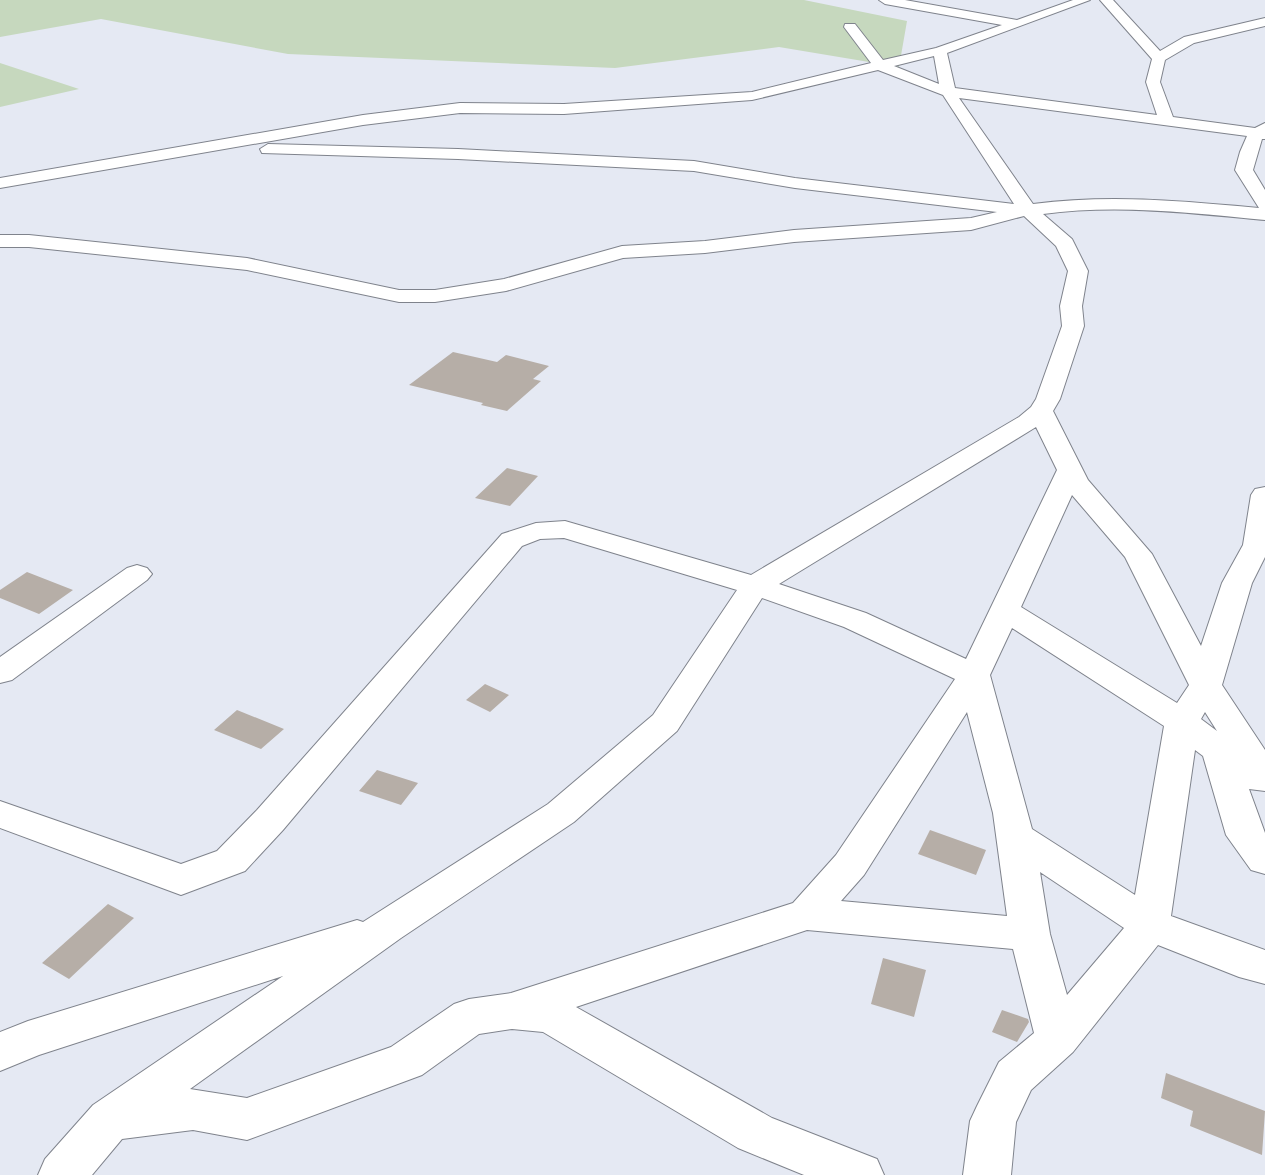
<svg xmlns="http://www.w3.org/2000/svg" width="1265" height="1175" viewBox="0 0 1265 1175" font-family="'PT Sans',sans-serif">
<style>
.green{fill:#c6d8be}
.building{fill:#b6aea7}
.lines{fill:none;stroke-linecap:round;stroke-linejoin:round}
.minor-casing{stroke:#7f838c;stroke-width:2}
.minor{fill:#fff;fill-rule:evenodd}
</style>
<rect width="100%" height="100%" fill="#e5e9f3"/>
<path class="green" d="M0 0H804L907 21 899 67 779 47 615 68 288 54 101 19 0 37Z
M0 63 79 89 0 107Z"/>
<path class="building" d="M453 352 497 362 506 355 549 366 533 379 541 381 507 411 481 405 483 403 409 385Z
M507 468 538 476 510 506 475 498Z
M27 572 73 590 39 614 0 598V590Z
M485 684 509 695 490 712 466 700Z
M237 710 284 729 261 749 214 730Z
M377 770 418 783 401 805 359 791Z
M930 830 986 850 976 875 918 854Z
M108 904 134 918 69 979 42 963Z
M883 958 926 970 914 1017 871 1004Z
M1002 1010 1028 1019 1029 1022 1017 1042 992 1032Z
M1166 1073 1265 1111 1262 1155 1190 1126 1193 1111 1161 1098Z"/>
<g class="lines">
<g class="minor-casing">
<path id="minor" d="M879 0H905L1017 20 1073 0H1090L947 53 955 88 1157 115 1146 82 1152 59 1100 0H1113L1160 51 1184 37 1265 18V26L1194 43 1165 60 1160 82 1173 117 1255 128 1265 123V139H1262L1253 170 1265 190V220C1191 213 1117 204 1043 214L1072 239 1088 271 1082 306 1084 326 1060 399 1053 411 1088 480 1152 554 1201 646 1222 583 1243 545 1251 495 1255 489 1265 487V557L1252 583 1222 685 1265 750V791L1249 789 1265 833V874L1251 870 1226 835 1203 756 1195 750 1171 916 1265 950V984L1239 977 1158 945 1073 1052 1031 1090 1016 1122 1011 1175H963L970 1121 977 1106 999 1062 1034 1033 1013 949 807 930 576 1007 772 1118 877 1159 884 1175H804L738 1148 543 1032 512 1029 479 1034 422 1075 247 1140 193 1130 122 1139 92 1175H38L45 1159 93 1105 283 976 39 1055 0 1071V1032L28 1021 357 920 363 922 548 804 653 715 737 590 564 538 540 539 522 546 283 830 245 871 181 895 0 828V801L181 864 217 851 257 810 502 534 536 523 565 521 751 575 1019 417 1031 407 1036 399 1062 326 1060 306 1068 271 1056 246 1024 216 971 230 794 242 705 253 623 258 506 291 435 302H399L247 270 29 247H0V235H29L247 258 399 290H435L504 279 622 246 705 241 794 230 971 218 997 212 795 188 694 171 458 159 262 153 260 149 268 144 458 149 694 161 795 178 1014 204 943 95 878 70 752 100 564 114 460 113 363 125 0 188V178L363 115 460 103 564 104 752 92 871 63 844 27 845 24H855L883 60 936 48 1002 25 885 4ZM934 56 939 84 894 66ZM959 98 1247 136 1240 152 1235 170 1259 208C1182 201 1110 194 1033 204ZM1036 427 1057 470 966 659 866 613 779 584ZM1072 495 1125 557 1189 685 1177 703 1021 607ZM762 598 844 627 955 679 836 855 793 903 511 993 469 999 454 1004 391 1047 247 1098 190 1089 401 938 574 822 677 731ZM1012 628 1164 726 1135 895 1032 829 990 675ZM967 712 993 813 1007 916 841 901 864 875ZM1205 712 1217 731 1201 719ZM1040 872 1124 928 1067 995 1050 934Z
M137 565 147 568 152 574 147 580 12 680 0 683V657L127 568Z"/>
</g>
<use href="#minor" class="minor"/>
</g>
</svg>
